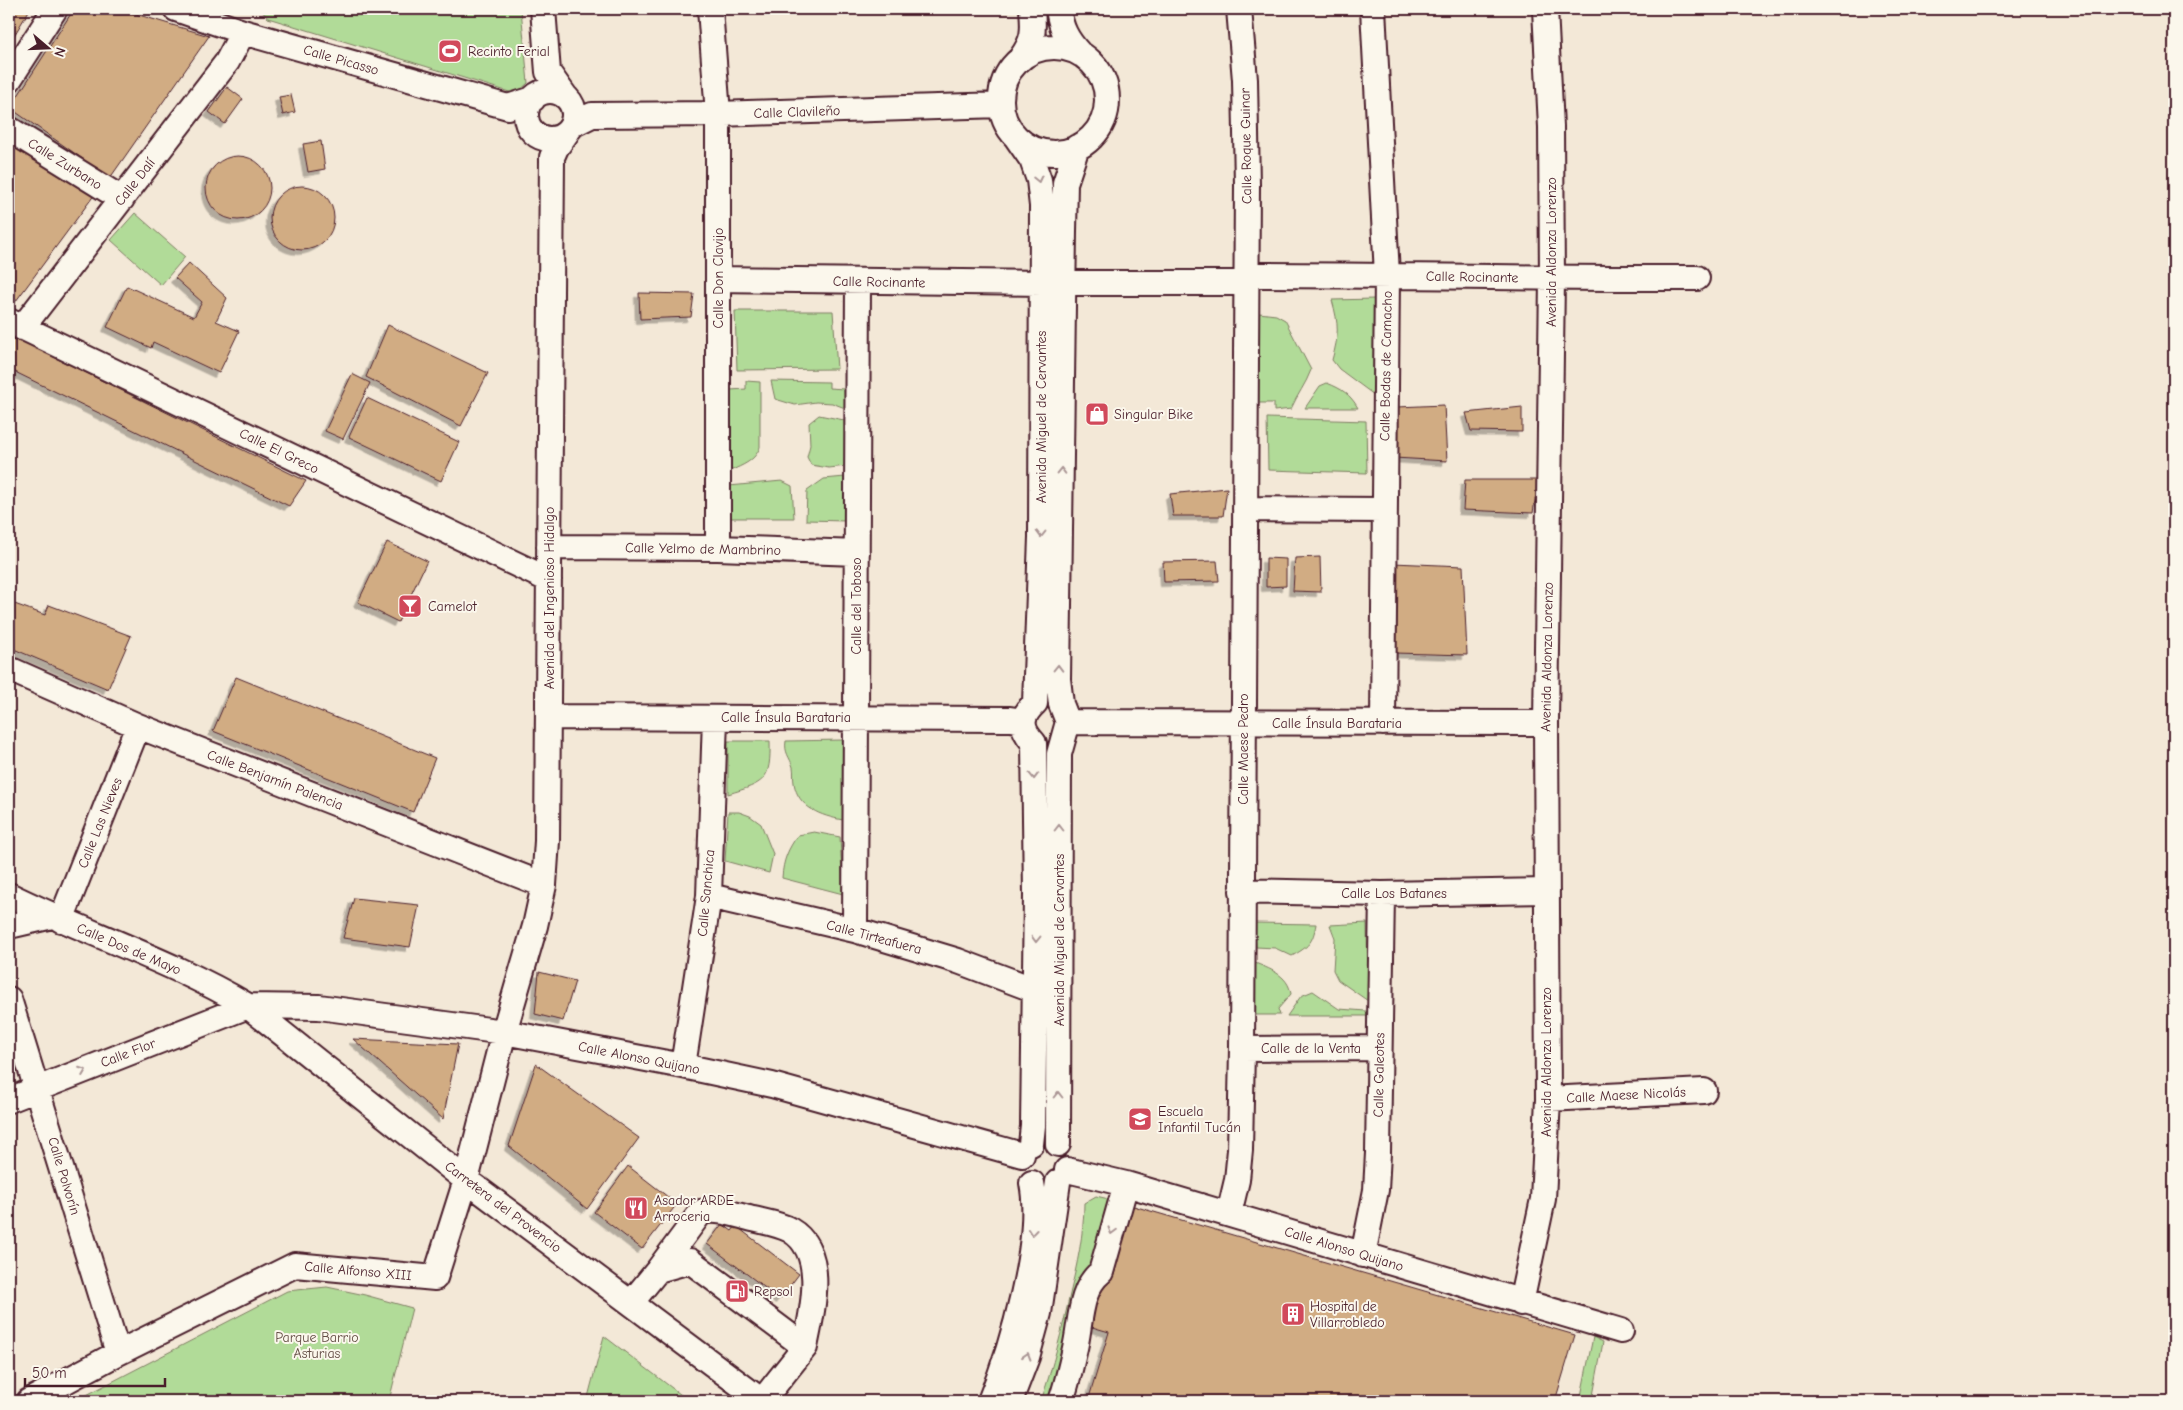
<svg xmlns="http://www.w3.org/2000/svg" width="2183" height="1410" viewBox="0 0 2183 1410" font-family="'Comic Neue',sans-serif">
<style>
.green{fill:#b1db98;stroke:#7e7d62}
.building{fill:#d1ac83;stroke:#4a1f2b;filter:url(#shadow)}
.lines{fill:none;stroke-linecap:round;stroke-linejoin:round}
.minor-casing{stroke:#4a1f2b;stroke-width:28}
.minor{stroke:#fbf7ec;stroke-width:24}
.oneway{stroke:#ab9695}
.labels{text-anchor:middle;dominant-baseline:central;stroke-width:4;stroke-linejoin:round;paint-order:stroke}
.poi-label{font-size:14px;fill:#4a1f2b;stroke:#fbf7ec;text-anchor:start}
.street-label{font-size:14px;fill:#4a1f2b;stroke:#fbf7ec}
.park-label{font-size:14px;fill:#644e46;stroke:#fbf7ec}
</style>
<defs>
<filter id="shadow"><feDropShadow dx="-4.5" dy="4.5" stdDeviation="0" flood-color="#0004"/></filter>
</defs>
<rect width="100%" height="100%" fill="#f3e8d7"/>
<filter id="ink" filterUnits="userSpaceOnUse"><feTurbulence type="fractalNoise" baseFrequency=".02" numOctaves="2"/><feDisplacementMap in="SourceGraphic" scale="10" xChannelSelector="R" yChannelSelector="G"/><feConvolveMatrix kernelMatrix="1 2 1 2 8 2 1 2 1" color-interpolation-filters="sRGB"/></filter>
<g filter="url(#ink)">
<path class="green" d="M260 9H521L528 83 516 94 268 18Z
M135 213 185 257 161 285 111 240Z
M1374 299V395L1339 369 1332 360C1339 335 1339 325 1332 300Z
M735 311H833L837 369 737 370Z
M1259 313 1276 315 1285 320 1311 370C1306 384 1297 395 1291 409L1274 411V403H1258Z
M746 381 760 382V447C755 461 743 465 730 471V390L746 389Z
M771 381 829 382V388L844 389 845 408 832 403 816 402 795 405 775 399Z
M1327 383C1342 389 1350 394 1358 408H1305L1320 386Z
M819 415 844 420 847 466 829 468 811 465 807 457 810 445 809 423Z
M1267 418 1366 421 1367 473 1268 470Z
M845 477V521L806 520 807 491 824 479Z
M782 481 792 486 794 518H730L729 486Z
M843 740V820C821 816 798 808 794 783 793 778 794 772 793 767 790 757 784 753 786 741Z
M728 741H770C771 781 765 783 728 794Z
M728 812H739L750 816 761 824 773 854 769 873 725 861Z
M814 832 840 837 843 894 782 878C783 860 788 849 798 835Z
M1254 923 1316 924C1313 943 1308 947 1292 956L1275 948 1256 947Z
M1367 923 1368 1001 1338 980 1333 970 1335 938 1330 925Z
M1253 962C1269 969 1288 974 1291 994L1278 1009 1280 1015H1254Z
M1313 991 1339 1009 1366 1011 1369 1016H1287L1301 996Z
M1096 1196 1113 1200 1051 1401H1041C1053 1366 1062 1331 1070 1294 1077 1265 1084 1234 1084 1203Z
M327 1287 365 1295 412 1308 389 1401H75L287 1291Z
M604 1336 689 1401H587Z
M1593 1337 1603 1342 1592 1401H1580Z"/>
<path class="building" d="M9 9H30L9 44Z
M74 9H119L209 36 110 178 10 108Z
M227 87 243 99 225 124 209 112Z
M291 95 295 112 283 115 279 97Z
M9 138 95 194 13 305 9 302Z
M321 141 325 169 308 172 303 144Z
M206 188a32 32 0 1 1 64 0a32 32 0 1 1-64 0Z
M270 218a32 32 0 1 1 64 0a32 32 0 1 1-64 0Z
M189 263 227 298 216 321 239 331 219 373 153 342 151 348 107 327 127 286 194 317 202 302 175 278Z
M639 293 694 294 691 317 640 319Z
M388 325 488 373 461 426 366 377Z
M9 335 306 481 289 506 9 369Z
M352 374 370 383 343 439 325 431Z
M367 398 459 442 441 481 349 437Z
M1444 405 1447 461 1394 458 1397 407Z
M1522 407V432L1471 431 1466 413Z
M1465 480H1538L1533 513 1463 510Z
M1227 488 1223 516H1173L1170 494Z
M387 542 427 561 398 622 358 602Z
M1320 557 1321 592 1293 591 1295 558Z
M1266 558 1286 559V586L1266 587Z
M1217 561 1219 581 1164 582 1163 562Z
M1393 563 1463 566 1467 655 1394 653Z
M9 602 45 615 49 605 131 636 108 689 9 647Z
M236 677 435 758 413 812 213 731Z
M354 898 419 905 410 947 343 938Z
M539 972 575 981 563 1021 535 1014Z
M353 1039 458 1044 443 1119Z
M536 1064 639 1138 587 1209 509 1146Z
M628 1166 677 1204 642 1249 594 1212Z
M1130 1205 1575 1335 1555 1401H1088L1109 1332 1082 1324Z
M722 1224 732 1231 736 1226 799 1274 780 1299 707 1244Z"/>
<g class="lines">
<g class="minor-casing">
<path id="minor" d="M176 9 243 32 508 107 533 99
M543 9 548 72 565 96
M710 9 718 114V548
M1058 9C1061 28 1066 39 1080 54
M1373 9 1387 275 1383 723
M1001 100a53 53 0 1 1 106 0a53 53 0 1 1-106 0Z
M1021 58C1034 40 1034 31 1032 9
M9 80 55 9
M526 115a24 24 0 1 1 48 0a24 24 0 1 1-48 0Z
M572 125 592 115 718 114 1001 105
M9 129 122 199
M1016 137 1032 160 1039 180 1042 206 1041 537 1035 703C1020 717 1020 728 1034 743L1036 895 1033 1126 1031 1144
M1247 275C1397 275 1547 279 1697 278
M718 279 1041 283
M1064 283H1247
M9 321 549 580
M22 328 227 62 243 32
M1245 509 1384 510
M549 547 718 548 857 553
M9 669 138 726 544 885
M548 717 1010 719 1023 721
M1068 722 1546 723
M1242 891 1382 894 1547 891
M9 895C88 934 172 961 248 1006L466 1180 762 1401
M709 896 855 930 958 961 1035 990
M61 920 138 726
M9 926 52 916
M855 930 858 282
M9 999 118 1353
M1242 1049 1379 1048
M683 1066 709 896 715 718
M1548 1099 1704 1091
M9 1100 248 1006 319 1007 504 1032 683 1066 772 1085 1022 1155
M1058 1144 1059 754 1068 722 1061 704 1058 679 1064 231 1065 183 1077 147
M1067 1170 1126 1184 1621 1331
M1229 1214 1237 1180 1240 1150 1242 1049 1247 185 1245 80 1239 9
M1363 1255 1376 1190 1378 1153 1382 894
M658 1270 701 1212C719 1208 736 1215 753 1219 765 1222 779 1224 790 1230 828 1252 812 1312 805 1347
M631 1303 658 1270 690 1261 805 1347 762 1401
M1521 1303 1543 1199 1548 1099 1546 723 1552 279 1551 127 1545 9
M29 1401 118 1353 295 1265 435 1278 466 1180 504 1032 535 926 544 885 547 841 552 157 556 148 568 131
M990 1401C1012 1348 1043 1239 1032 1183
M1010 1401 1027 1357 1039 1313 1058 1182
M1061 1401C1067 1384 1071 1366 1075 1348 1081 1324 1079 1289 1101 1272L1126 1184"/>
</g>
<use href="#minor" class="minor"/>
</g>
<defs><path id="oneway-chevron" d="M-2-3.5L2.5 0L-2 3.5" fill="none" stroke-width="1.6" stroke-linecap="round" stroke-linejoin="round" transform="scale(1.25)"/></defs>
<g class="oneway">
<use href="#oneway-chevron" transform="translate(1038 179) rotate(77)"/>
<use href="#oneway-chevron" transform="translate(1061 471) rotate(-89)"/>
<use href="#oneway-chevron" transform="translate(1041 534) rotate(91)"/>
<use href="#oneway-chevron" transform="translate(1058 668) rotate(-89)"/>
<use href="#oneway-chevron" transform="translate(1034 776) rotate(89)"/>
<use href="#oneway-chevron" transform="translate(1059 828) rotate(-90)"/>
<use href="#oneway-chevron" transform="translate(1036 939) rotate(91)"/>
<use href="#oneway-chevron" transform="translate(83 1071) rotate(-21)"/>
<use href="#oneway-chevron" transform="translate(1058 1095) rotate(-90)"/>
<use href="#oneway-chevron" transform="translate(1112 1231) rotate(106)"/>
<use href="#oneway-chevron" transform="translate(1032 1232) rotate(96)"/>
<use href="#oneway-chevron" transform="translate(1027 1356) rotate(-73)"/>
</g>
</g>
<defs>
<g id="stadium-square" transform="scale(1.25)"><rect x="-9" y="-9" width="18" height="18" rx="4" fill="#d1495b" stroke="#fbf7ec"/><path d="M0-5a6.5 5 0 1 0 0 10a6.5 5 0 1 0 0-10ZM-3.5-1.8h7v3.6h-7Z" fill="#fff"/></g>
<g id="shop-square" transform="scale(1.25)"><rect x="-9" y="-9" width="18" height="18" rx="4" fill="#d1495b" stroke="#fbf7ec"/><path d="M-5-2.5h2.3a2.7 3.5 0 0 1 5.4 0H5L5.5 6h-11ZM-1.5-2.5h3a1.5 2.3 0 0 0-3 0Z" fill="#fff"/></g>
<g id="bar-square" transform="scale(1.25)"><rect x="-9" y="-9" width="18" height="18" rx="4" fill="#d1495b" stroke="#fbf7ec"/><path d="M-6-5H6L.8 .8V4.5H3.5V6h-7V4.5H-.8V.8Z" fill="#fff"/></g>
<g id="school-square" transform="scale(1.25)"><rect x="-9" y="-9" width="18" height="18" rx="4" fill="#d1495b" stroke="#fbf7ec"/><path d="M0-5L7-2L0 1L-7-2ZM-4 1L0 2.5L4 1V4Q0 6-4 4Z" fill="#fff"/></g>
<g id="restaurant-square" transform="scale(1.25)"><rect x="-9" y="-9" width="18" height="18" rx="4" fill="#d1495b" stroke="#fbf7ec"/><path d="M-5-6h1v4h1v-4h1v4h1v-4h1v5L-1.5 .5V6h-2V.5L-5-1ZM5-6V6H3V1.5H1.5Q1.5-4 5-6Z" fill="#fff"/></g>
<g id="fuel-square" transform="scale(1.25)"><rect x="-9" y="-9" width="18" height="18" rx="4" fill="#d1495b" stroke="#fbf7ec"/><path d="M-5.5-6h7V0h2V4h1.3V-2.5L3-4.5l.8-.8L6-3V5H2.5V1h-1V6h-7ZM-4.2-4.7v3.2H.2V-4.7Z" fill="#fff"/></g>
<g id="building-square" transform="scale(1.25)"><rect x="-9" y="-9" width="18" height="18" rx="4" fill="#d1495b" stroke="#fbf7ec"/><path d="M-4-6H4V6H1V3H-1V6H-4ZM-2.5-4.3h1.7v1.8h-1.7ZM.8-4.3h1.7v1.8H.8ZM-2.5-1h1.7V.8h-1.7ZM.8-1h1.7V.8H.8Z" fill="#fff"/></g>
</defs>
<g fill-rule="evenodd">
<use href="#stadium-square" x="450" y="51"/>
<use href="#shop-square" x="1097" y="414"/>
<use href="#bar-square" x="410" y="606"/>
<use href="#school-square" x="1140" y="1119"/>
<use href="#restaurant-square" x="636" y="1208"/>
<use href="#fuel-square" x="737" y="1291"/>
<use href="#building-square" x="1293" y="1314"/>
</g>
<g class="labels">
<g class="poi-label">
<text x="468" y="51">Recinto Ferial</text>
<text x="1114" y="414">Singular Bike</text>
<text x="428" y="606">Camelot</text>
<text x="1158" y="1111">Escuela<tspan x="1158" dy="16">Infantil Tucán</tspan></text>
<text x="654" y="1200">Asador ARDE<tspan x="654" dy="16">Arroceria</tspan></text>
<text x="754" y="1291">Repsol</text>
<text x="1310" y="1306">Hospital de<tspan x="1310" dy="16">Villarrobledo</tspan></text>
</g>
<g class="street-label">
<text transform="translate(341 60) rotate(16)">Calle Picasso</text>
<text transform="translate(797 112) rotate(-2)">Calle Clavileño</text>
<text transform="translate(1246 146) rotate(-91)">Calle Roque Guinar</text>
<text transform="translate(65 164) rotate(32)">Calle Zurbano</text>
<text transform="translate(135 182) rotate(-52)">Calle Dalí</text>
<text transform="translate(1551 252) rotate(-90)">Avenida Aldonza Lorenzo</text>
<text transform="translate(1472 277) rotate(1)">Calle Rocinante</text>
<text transform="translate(718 278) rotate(-90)">Calle Don Clavijo</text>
<text transform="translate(879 282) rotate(1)">Calle Rocinante</text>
<text transform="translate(1386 366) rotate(-89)">Calle Bodas de Camacho</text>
<text transform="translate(1041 417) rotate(-90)">Avenida Miguel de Cervantes</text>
<text transform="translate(279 451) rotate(26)">Calle El Greco</text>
<text transform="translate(703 549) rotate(1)">Calle Yelmo de Mambrino</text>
<text transform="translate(549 598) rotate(-90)">Avenida del Ingenioso Hidalgo</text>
<text transform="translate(856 606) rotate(-90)">Calle del Toboso</text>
<text transform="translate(1547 657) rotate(-89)">Avenida Aldonza Lorenzo</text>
<text x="786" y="717">Calle Ínsula Barataria</text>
<text x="1337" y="723">Calle Ínsula Barataria</text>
<text transform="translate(1243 749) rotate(-90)">Calle Maese Pedro</text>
<text transform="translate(275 780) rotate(21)">Calle Benjamín Palencia</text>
<text transform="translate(100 823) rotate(-68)">Calle Las Nieves</text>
<text transform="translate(706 893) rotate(-85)">Calle Sanchica</text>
<text x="1394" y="893">Calle Los Batanes</text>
<text transform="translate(874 937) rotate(15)">Calle Tirteafuera</text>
<text transform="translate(1059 940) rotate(-90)">Avenida Miguel de Cervantes</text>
<text transform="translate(129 949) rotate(23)">Calle Dos de Mayo</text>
<text x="1311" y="1048">Calle de la Venta</text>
<text transform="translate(128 1053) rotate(-21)">Calle Flor</text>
<text transform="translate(639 1058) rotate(11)">Calle Alonso Quijano</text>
<text transform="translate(1546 1062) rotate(-90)">Avenida Aldonza Lorenzo</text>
<text transform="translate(1379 1075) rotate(-89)">Calle Galeotes</text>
<text transform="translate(1626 1095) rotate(-3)">Calle Maese Nicolás</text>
<text transform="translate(64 1176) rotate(73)">Calle Polvorín</text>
<text transform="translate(503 1207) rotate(37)">Carretera del Provencio</text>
<text transform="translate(1344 1249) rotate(17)">Calle Alonso Quijano</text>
<text transform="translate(358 1271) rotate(5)">Calle Alfonso XIII</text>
</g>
<g class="park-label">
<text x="317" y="1337">Parque Barrio<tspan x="317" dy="16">Asturias</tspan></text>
</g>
</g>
<rect width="2183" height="1410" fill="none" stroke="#fbf7ec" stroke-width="30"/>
<rect x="15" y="15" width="2153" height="1380" fill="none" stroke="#4a1f2b" stroke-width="2" filter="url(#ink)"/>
<g transform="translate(48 48) rotate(109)" stroke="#fbf7ec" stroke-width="4" paint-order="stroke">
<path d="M0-4L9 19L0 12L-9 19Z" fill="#4a1f2b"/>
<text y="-8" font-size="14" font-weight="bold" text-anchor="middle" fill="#4a1f2b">N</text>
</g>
<path d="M25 1378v8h140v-8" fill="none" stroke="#4a1f2b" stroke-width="2.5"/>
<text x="32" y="1378" font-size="15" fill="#4a1f2b" stroke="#fbf7ec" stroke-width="4" paint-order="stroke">50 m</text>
</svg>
